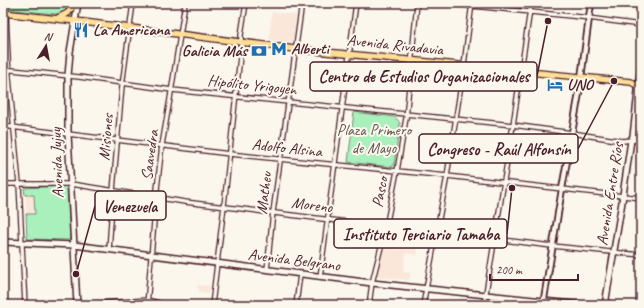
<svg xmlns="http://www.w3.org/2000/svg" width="644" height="308" viewBox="0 0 644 308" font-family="Caveat,sans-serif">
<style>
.built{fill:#fae7d9}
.green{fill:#a9f0bc;stroke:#7a8874}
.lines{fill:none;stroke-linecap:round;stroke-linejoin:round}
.minor-casing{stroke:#4a1f2b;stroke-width:6}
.tertiary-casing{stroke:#4a1f2b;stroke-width:8}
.secondary-casing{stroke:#4a1f2b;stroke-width:8}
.primary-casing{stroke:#4a1f2b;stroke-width:8}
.minor{stroke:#fbf7ec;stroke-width:3.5}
.tertiary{stroke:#fbf7ec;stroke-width:4.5}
.secondary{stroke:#fbf7ec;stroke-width:5}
.primary{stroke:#fedd96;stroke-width:5.5}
.labels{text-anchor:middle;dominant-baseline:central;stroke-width:4;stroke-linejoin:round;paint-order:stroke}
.poi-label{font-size:16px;font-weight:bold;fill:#4a1f2b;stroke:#fbf7ec;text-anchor:start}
.street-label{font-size:16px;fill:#4a1f2b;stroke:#fbf7ec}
.park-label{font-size:16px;fill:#62534f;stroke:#fbf7ec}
.leader{fill:none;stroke:#4a1f2b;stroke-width:1.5}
.callout-dot{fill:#4a1f2b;stroke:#fbf7ec;stroke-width:1.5}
.callout{fill:#fbf7ec;stroke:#4a1f2b;stroke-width:1.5}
.callout-label{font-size:17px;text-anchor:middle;font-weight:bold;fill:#4a1f2b}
</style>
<rect width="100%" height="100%" fill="#fbf7ec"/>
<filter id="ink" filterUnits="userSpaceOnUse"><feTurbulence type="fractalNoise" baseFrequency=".025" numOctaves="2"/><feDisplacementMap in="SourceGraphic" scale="8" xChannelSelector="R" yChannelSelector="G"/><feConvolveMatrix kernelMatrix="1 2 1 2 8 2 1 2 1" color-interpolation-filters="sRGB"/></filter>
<g filter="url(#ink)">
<path class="built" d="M272 12 297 15 293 42 269 40Z
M25 195H34L35 214H26Z
M390 230 394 231 392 248 399 249 401 232 421 234 417 255 406 253 405 257 403 272 411 273 409 280 379 277 377 275 388 232Z
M197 285 210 286 209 294 198 291 199 288H197Z"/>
<path class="green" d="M3 3H71L65 11 56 14 3 9Z
M354 112 395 117 400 123 394 165 391 167 348 162Z
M66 186 67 188 70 240 27 239 26 214H35L34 195H25L24 188Z"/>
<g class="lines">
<g class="minor-casing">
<path id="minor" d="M442 3 581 17 641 25
M6 14 9 77 19 184 25 305
M3 69 79 77 172 90 513 125 572 133 623 141 631 140
M3 126 230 154 447 176 641 198
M3 184H71L185 202 437 233H445L552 246 641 255
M109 250 113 191 122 86 133 3
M267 270 273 212 302 3
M320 277 356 3
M78 305 147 300 167 305
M147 305 156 198 162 145 170 99 185 3
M212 305 224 206 241 47V35L246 3
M296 305 300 274
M369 305 372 283 386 227 397 171 406 118 417 3
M423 305 447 176 464 65 472 3
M484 305 513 125 531 3"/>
</g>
<g class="tertiary-casing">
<path id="tertiary" d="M631 140 641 139
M543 305 562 189 579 93 591 3"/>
</g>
<g class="secondary-casing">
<path id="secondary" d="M3 242 74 245 372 283 582 305
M77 305 68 134V76L70 52 78 3
M605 305 622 202 631 140 633 136 641 65"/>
</g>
<g class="primary-casing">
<path id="primary" d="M3 13 76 21 295 49 631 82 641 87
M58 18 68 13 75 3"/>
</g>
<use href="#minor" class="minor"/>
<use href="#tertiary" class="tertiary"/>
<use href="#secondary" class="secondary"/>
<use href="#primary" class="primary"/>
</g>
</g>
<defs>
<g id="restaurant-bare" transform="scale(1.2)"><path d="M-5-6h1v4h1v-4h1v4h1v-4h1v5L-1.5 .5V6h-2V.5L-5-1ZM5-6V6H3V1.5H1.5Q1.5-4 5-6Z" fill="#1f6fb2" stroke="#fbf7ec" stroke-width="2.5" paint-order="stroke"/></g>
<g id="metro-bare" transform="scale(1.2)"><path d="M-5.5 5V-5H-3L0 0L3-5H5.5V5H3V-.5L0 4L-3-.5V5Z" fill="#1f6fb2" stroke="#fbf7ec" stroke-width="2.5" paint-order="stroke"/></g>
<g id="bank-bare" transform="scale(1.2)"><path d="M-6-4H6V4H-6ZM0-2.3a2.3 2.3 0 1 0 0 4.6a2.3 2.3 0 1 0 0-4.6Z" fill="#1f6fb2" stroke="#fbf7ec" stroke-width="2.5" paint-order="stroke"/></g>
<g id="hotel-bare" transform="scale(1.2)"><path d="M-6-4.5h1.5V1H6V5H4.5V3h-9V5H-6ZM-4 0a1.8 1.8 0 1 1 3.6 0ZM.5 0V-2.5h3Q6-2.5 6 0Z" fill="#1f6fb2" stroke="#fbf7ec" stroke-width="2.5" paint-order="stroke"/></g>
</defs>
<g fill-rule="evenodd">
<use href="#restaurant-bare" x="81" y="30"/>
<use href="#metro-bare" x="279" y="49"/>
<use href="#bank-bare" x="259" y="51"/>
<use href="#hotel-bare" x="555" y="85"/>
</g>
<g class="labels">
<g class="poi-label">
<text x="93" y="30">La Americana</text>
<text x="291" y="49">Alberti</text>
<text x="247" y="51" text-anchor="end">Galicia Más</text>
<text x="567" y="85">UNO</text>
</g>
<g class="street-label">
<text transform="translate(395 45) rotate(6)">Avenida Rivadavia</text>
<text transform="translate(252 85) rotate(6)">Hipólito Yrigoyen</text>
<text transform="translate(106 137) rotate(-85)">Misiones</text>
<text transform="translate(287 148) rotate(6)">Adolfo Alsina</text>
<text transform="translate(150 155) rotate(-82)">Saavedra</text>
<text transform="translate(57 163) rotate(-92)">Avenida Jujuy</text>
<text transform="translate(380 192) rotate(-79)">Pasco</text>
<text transform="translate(264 193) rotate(-83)">Matheu</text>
<text transform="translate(610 194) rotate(-81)">Avenida Entre Ríos</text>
<text transform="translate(312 205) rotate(7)">Moreno</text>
<text transform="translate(294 260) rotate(7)">Avenida Belgrano</text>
</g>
<g class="park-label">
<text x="374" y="130">Plaza Primero<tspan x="374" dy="18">de Mayo</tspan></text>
</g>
</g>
<path class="leader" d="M548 21L537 76M614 81L578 149M76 274L95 206M512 188L507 234"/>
<g class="callout-dot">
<circle cx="548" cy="21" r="4"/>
<circle cx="614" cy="81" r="4"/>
<circle cx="76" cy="274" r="4"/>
<circle cx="512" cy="188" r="4"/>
</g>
<g class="callout">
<rect x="310" y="62" width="227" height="29" rx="4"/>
<rect x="419" y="134" width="159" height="29" rx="4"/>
<rect x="95" y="191" width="71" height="29" rx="4"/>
<rect x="334" y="219" width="173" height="29" rx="4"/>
</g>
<g class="callout-label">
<text x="424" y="82">Centro de Estudios Organizacionales</text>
<text x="499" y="155">Congreso - Raúl Alfonsín</text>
<text x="130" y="212">Venezuela</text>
<text x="421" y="240">Instituto Terciario Tamaba</text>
</g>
<rect width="644" height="308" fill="none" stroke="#fbf7ec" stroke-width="16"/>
<rect x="8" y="8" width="628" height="292" fill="none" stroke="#4a1f2b" stroke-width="1.5" filter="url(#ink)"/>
<g transform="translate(46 46) rotate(11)" stroke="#fbf7ec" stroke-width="3" paint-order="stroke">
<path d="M0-3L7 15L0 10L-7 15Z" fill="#4a1f2b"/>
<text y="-6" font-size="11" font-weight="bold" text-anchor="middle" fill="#4a1f2b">N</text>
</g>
<path d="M490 274v6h88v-6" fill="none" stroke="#4a1f2b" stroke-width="2"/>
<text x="496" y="274" font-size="12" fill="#4a1f2b" stroke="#fbf7ec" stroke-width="3" paint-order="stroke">200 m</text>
</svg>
